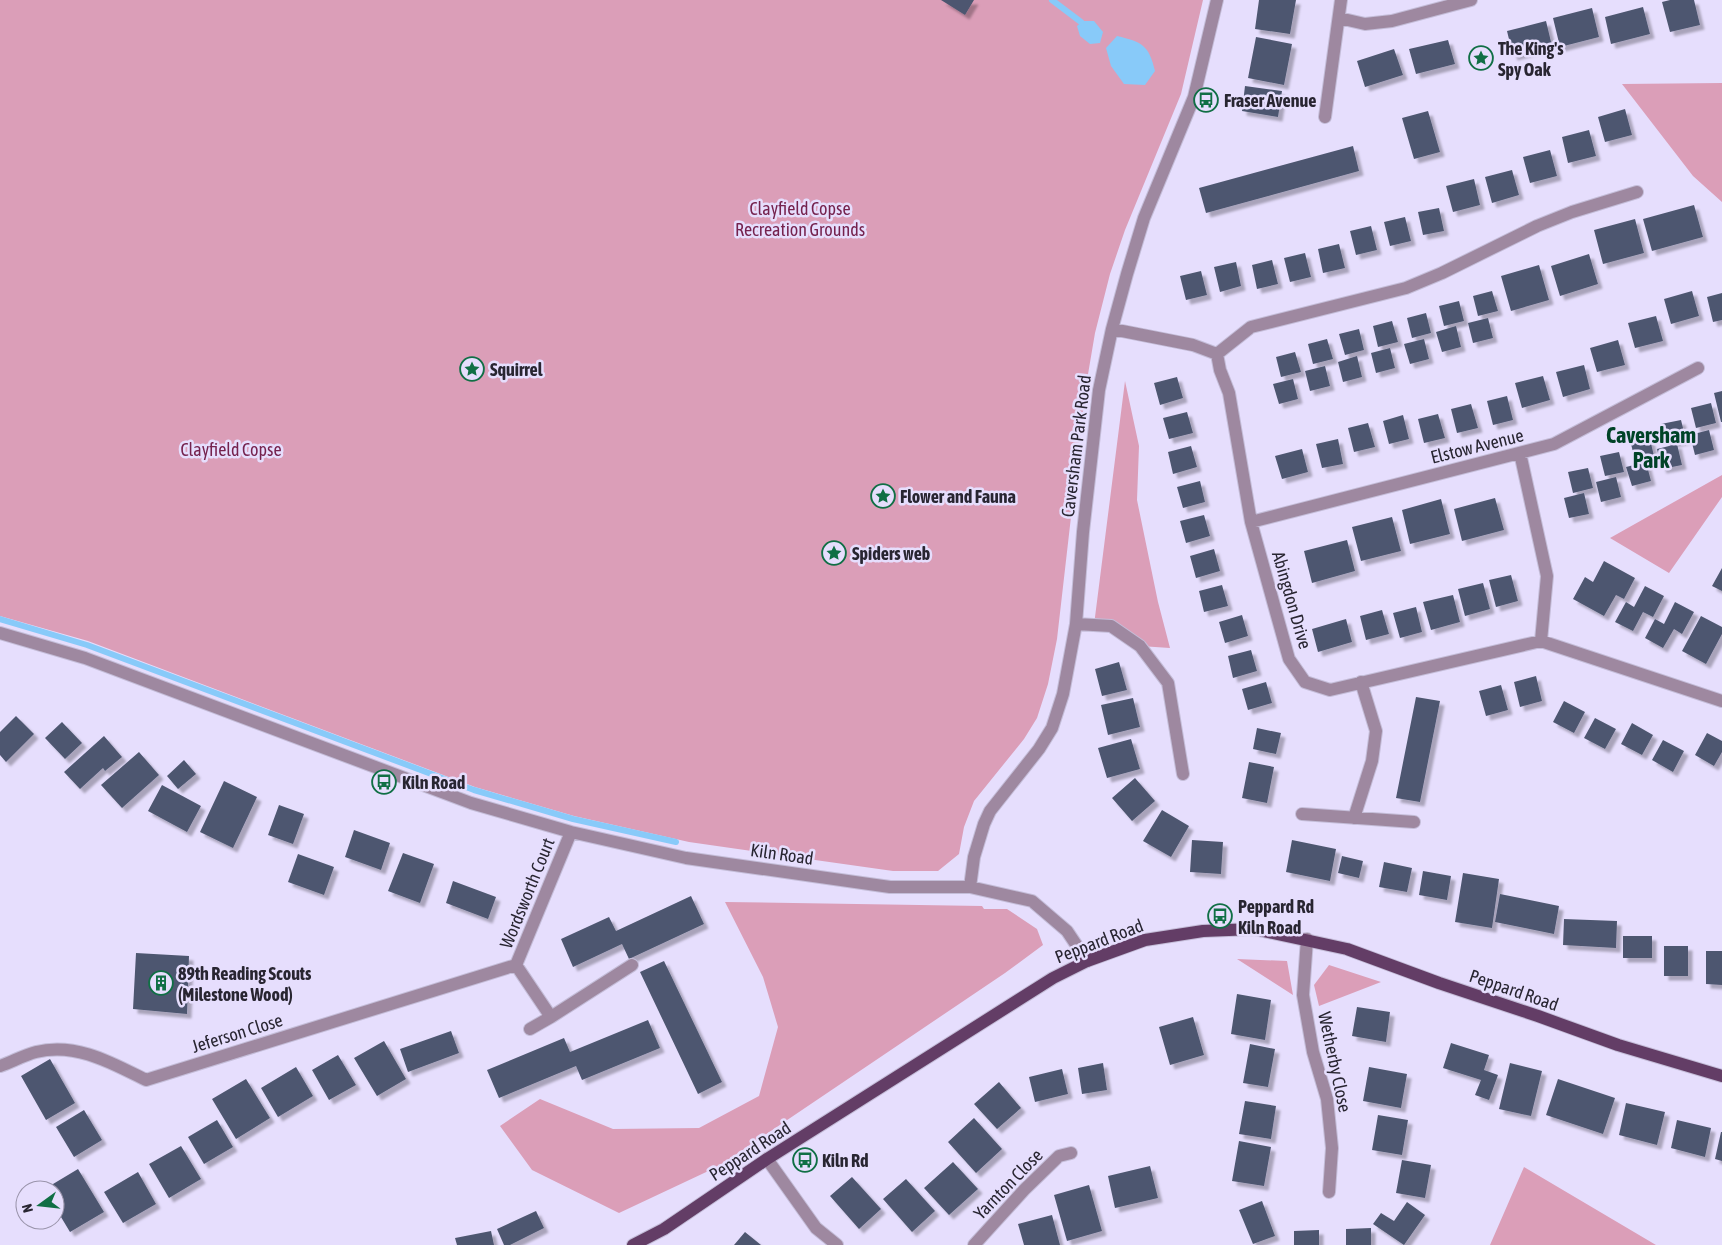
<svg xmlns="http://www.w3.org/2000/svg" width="1722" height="1245" viewBox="0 0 1722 1245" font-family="'Asap Condensed',sans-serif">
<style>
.green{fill:#db9eb8}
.water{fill:#88caf9}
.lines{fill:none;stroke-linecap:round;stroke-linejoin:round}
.stream{stroke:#88caf9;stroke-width:6}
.building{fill:#4e5770;filter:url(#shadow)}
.minor-casing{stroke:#c4bdd8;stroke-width:14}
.major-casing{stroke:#c4bdd8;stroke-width:14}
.minor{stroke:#9e88a0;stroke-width:12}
.major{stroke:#633d66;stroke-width:12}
.labels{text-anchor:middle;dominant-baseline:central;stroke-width:5;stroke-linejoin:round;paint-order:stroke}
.poi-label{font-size:18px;font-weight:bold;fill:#282531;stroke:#e6defd;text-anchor:start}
.park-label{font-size:18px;fill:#75224e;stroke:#e6defd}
.street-label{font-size:18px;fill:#282531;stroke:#e6defd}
.district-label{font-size:22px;font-weight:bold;fill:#004327;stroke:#e6defd}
</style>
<defs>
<filter id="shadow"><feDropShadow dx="4.5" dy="4.5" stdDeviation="1" flood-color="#0004"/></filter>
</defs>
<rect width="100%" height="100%" fill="#e6defd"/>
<path class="green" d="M0 0H1203L1181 94 1125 230 1110 274 1095 333 1086 386 1057 639 1048 684 1037 718 1024 739 974 801 964 827 959 854 938 871H893L689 842 574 816 475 787 88 641 0 616Z
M1722 83V202L1693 176 1622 84Z
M1125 381 1139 446 1137 500 1158 602 1170 648 1140 646 1094 625Z
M1722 475V497L1669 573 1610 538Z
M725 902 982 906 984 909H1007L1037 929 1043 945 1005 973 719 1166 619 1213 532 1170 500 1126 540 1099 613 1129 699 1128 759 1096 778 1027 763 977Z
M1237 959 1287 961 1293 995Z
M1329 965 1381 982 1319 1006 1314 985Z
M1524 1167 1656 1245H1490Z"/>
<path class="water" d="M1083 21H1094L1103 32 1100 43 1090 44 1080 36 1077 26Z
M1117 36C1142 42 1149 45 1155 71L1145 85 1124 84 1111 66 1106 48Z"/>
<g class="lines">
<path class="stream" d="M1052 0 1081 22
M0 619 87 645 474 790 573 819 676 842"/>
</g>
<path class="building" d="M941 0H974L965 15Z
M1259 0H1296L1290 34 1255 29Z
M1670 0H1694L1700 25 1670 32 1662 2Z
M1643 7 1650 34 1611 44 1605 17Z
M1592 8 1599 37 1560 47 1553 18Z
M1546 21 1552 46 1513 56 1507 31Z
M1256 37 1292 44 1284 85 1248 78Z
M1448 40 1455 64 1416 74 1409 49Z
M1394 49 1403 75 1365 87 1357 61Z
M1245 86 1282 91 1278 117 1242 111Z
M1625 109 1632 135 1605 142 1598 117Z
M1428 111 1440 152 1414 159 1402 118Z
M1589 130 1596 156 1568 163 1562 137Z
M1353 146 1359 171 1206 213 1199 188Z
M1550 150 1557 176 1530 183 1523 157Z
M1512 170 1519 195 1492 203 1485 177Z
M1474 179 1480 205 1453 212 1446 186Z
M1694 205 1703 237 1652 251 1643 219Z
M1439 208 1444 231 1423 235 1418 212Z
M1405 217 1411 241 1390 246 1384 222Z
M1635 219 1644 253 1603 264 1594 230Z
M1371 226 1377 250 1356 255 1350 231Z
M1339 244 1345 268 1323 273 1318 249Z
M1305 253 1311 277 1290 282 1284 258Z
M1589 254 1598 284 1560 296 1551 266Z
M1272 260 1278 284 1257 289 1252 265Z
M1236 262 1241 286 1220 292 1214 267Z
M1539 265 1549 300 1511 311 1501 276Z
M1201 271 1207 295 1186 300 1180 276Z
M1492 291 1498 311 1478 316 1473 296Z
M1692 291 1699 316 1671 324 1664 299Z
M1722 293V320L1713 322 1707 297Z
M1459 301 1464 321 1444 326 1439 306Z
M1426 313 1431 333 1412 338 1407 318Z
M1656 316 1663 341 1635 348 1628 323Z
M1488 318 1493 338 1473 343 1468 323Z
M1392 321 1398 342 1378 347 1373 326Z
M1456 326 1461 347 1442 352 1436 332Z
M1359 329 1364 350 1345 355 1339 334Z
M1327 339 1333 359 1313 364 1308 344Z
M1424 339 1429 359 1410 364 1404 344Z
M1618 340 1625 365 1597 372 1590 348Z
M1390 348 1395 368 1376 373 1371 353Z
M1295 352 1301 372 1281 377 1276 357Z
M1357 356 1362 377 1343 382 1338 362Z
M1584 365 1590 389 1563 397 1556 372Z
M1325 366 1330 386 1310 391 1305 371Z
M1543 376 1550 400 1522 408 1515 383Z
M1177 377 1183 398 1160 405 1154 383Z
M1293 379 1298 399 1279 404 1273 384Z
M1722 391V422H1721L1714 393Z
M1507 396 1513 420 1493 425 1487 401Z
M1711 403 1716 423 1696 428 1691 408Z
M1471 404 1478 428 1457 433 1451 409Z
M1187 412 1193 433 1169 439 1163 418Z
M1438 414 1445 438 1424 443 1418 419Z
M1403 415 1409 439 1389 444 1383 421Z
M1681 420 1686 440 1666 444 1661 424Z
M1368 423 1375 447 1354 452 1348 428Z
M1709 430 1714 450 1695 455 1690 435Z
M1649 435 1654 456 1635 460 1630 440Z
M1338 439 1343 464 1322 468 1316 444Z
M1677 444 1682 465 1662 469 1657 449Z
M1191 446 1197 467 1173 474 1168 452Z
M1302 449 1308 472 1282 479 1275 456Z
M1619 452 1624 472 1605 476 1600 456Z
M1646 462 1651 481 1632 486 1626 467Z
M1588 468 1593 488 1573 493 1568 472Z
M1616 477 1621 497 1601 502 1596 482Z
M1200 481 1205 502 1183 508 1177 487Z
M1584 493 1589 514 1569 518 1564 498Z
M1495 498 1504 530 1462 541 1454 509Z
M1441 499 1450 534 1410 544 1402 510Z
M1204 515 1210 536 1186 543 1180 521Z
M1392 517 1401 551 1361 561 1352 527Z
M1347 540 1355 571 1312 583 1304 551Z
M1214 549 1220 571 1196 578 1190 556Z
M1604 561 1635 578 1624 599 1616 595 1604 616 1573 599 1585 577 1593 582Z
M1722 568V591L1712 586Z
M1511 575 1518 601 1496 607 1489 580Z
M1483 583 1490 609 1465 616 1458 589Z
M1222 585 1228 606 1204 612 1199 591Z
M1645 586 1664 596 1653 617 1643 612 1633 631 1615 622 1626 602 1634 607Z
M1453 595 1460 622 1431 630 1423 602Z
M1675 602 1694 612 1682 634 1674 629 1663 648 1645 638 1655 619 1664 624Z
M1416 607 1422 632 1400 638 1393 613Z
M1382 610 1389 634 1366 640 1360 616Z
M1242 615 1248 636 1225 643 1219 622Z
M1701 616 1722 627V634L1706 664 1682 651Z
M1346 619 1352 642 1318 652 1312 629Z
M1251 650 1257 671 1233 678 1228 656Z
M1119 662 1127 690 1102 696 1095 669Z
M1536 676 1542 701 1520 707 1514 682Z
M1266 682 1272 703 1248 710 1242 689Z
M1501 685 1508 710 1486 716 1479 691Z
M1416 697 1440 701 1420 802 1396 798Z
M1133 698 1140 727 1108 735 1101 705Z
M1564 701 1585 712 1574 733 1553 722Z
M16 716 34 734 6 762 0 755V732Z
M1595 718 1616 729 1605 749 1584 738Z
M62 722 82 743 65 759 45 738Z
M1632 723 1653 735 1642 755 1621 744Z
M1257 728 1281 733 1276 754 1253 749Z
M1707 733 1722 741V752L1714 766 1695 755Z
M104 736 122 757 105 771 103 768 80 789 64 772Z
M1131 739 1140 769 1107 778 1098 748Z
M1663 740 1684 751 1673 772 1652 760Z
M139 752 159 775 122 808 101 785Z
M184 760 196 774 178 789 167 776Z
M1249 762 1274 767 1267 803 1242 798Z
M1135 778 1155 801 1132 821 1112 798Z
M224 781 257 797 233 848 200 832Z
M162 785 201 806 187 832 148 811Z
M279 805 304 814 293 844 268 835Z
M1162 810 1189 826 1171 857 1143 841Z
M354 830 390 843 381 870 345 857Z
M1192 840 1223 842 1221 874 1190 872Z
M1292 840 1336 849 1330 881 1286 872Z
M403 853 434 864 420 903 388 891Z
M298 854 334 867 324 895 288 882Z
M1342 856 1363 861 1359 878 1338 873Z
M1384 862 1412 868 1407 892 1379 887Z
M1423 871 1451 876 1447 900 1419 895Z
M1463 873 1499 879 1492 928 1455 922Z
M453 881 496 897 488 919 446 903Z
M1500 894 1559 906 1554 934 1495 922Z
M691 896 704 924 629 959 622 944 573 967 561 939 609 917 616 931Z
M1564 919 1617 921 1616 948 1563 945Z
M1623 936H1652V958H1623Z
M1664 946H1688V976H1664Z
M1706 951H1722V985L1706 984Z
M136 953 189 956 187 1014 133 1009Z
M664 961 722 1082 698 1094 640 972Z
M1237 994 1271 1000 1265 1040 1231 1034Z
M1357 1007 1390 1012 1386 1042 1352 1036Z
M1193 1017 1204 1055 1170 1065 1159 1027Z
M648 1020 660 1048 582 1080 576 1066 499 1098 487 1070 564 1038 570 1052Z
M451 1031 459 1053 408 1072 400 1049Z
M384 1041 406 1079 377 1096 354 1058Z
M1451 1043 1489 1055 1484 1070 1498 1075 1489 1100 1475 1095 1481 1080 1443 1068Z
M1250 1044 1275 1049 1268 1087 1243 1083Z
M338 1055 356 1085 329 1100 312 1070Z
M50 1059 75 1103 46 1120 21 1076Z
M1103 1063 1107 1090 1082 1094 1078 1068Z
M1510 1063 1542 1071 1531 1116 1499 1109Z
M296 1067 313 1096 278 1117 261 1088Z
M1369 1067 1407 1074 1401 1108 1363 1101Z
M1062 1069 1068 1094 1035 1102 1029 1077Z
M246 1079 270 1118 236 1139 212 1099Z
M1558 1079 1615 1098 1603 1134 1546 1115Z
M999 1082 1021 1108 997 1129 974 1104Z
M1245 1101 1276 1106 1271 1139 1239 1134Z
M1626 1103 1665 1112 1657 1145 1619 1135Z
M84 1110 102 1140 74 1157 56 1127Z
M1378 1115 1408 1120 1402 1155 1372 1150Z
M974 1118 1002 1149 976 1173 948 1142Z
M217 1120 233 1147 204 1164 188 1137Z
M1677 1120 1711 1128 1705 1157 1671 1148Z
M1721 1132H1722V1161L1715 1159Z
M1239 1141 1271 1147 1264 1186 1232 1181Z
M181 1146 201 1179 169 1198 149 1164Z
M1402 1160 1431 1165 1425 1198 1396 1193Z
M953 1162 978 1189 949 1215 924 1188Z
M1150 1166 1158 1198 1115 1208 1108 1176Z
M78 1169 104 1212 70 1232 55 1207V1190H43Z
M138 1172 156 1204 123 1223 104 1192Z
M852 1177 881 1209 859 1229 830 1196Z
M906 1179 935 1211 912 1232 883 1199Z
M1089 1185 1102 1231 1067 1241 1054 1195Z
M1262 1201 1275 1236 1253 1244 1239 1210Z
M1407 1202 1425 1215 1404 1245 1373 1224 1381 1213 1394 1221Z
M536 1211 544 1228 510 1245H504L497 1229Z
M1052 1215 1060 1245H1024L1018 1224Z
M1371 1228V1245H1346V1229Z
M1319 1230V1245H1294V1231Z
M491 1231 494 1245H457L455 1238Z
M745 1232 761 1245H734Z"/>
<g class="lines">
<g class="minor-casing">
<path id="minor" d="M1339 18 1365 24 1392 21 1471 0
M1325 117 1341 0
M1112 329 1193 345 1217 354 1220 370 1229 393 1251 522 1289 659 1305 682 1330 690 1541 641 1722 701
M1217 354 1251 327 1406 288 1442 273 1537 226 1572 212 1637 192
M1520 453 1547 576 1541 641
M1251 522 1554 444 1698 368
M1076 624 1111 626 1140 646 1168 683 1183 774
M0 633 85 658 471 803 571 832 686 858 890 887H970L1032 901 1067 931 1087 961
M1302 814 1414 822
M1354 818 1372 761 1376 731 1361 682
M970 887 974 857 984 824 990 811 1039 749 1052 728 1063 694 1076 624 1083 532 1099 390 1112 329 1127 274 1144 218 1194 97 1217 0
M1307 939 1303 995 1313 1052 1327 1099 1332 1148 1329 1192
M551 1017 632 965
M530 1029 551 1017 516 965 571 832
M0 1066C12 1062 24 1055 36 1052 76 1042 112 1063 146 1080L516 965
M767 1159 816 1228 837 1245
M974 1245 1024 1190 1059 1156 1071 1153"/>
</g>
<g class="major-casing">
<path id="major" d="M633 1245 664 1229 767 1159 1053 978 1087 961 1145 940 1203 931 1254 929 1347 949 1439 983 1538 1016 1618 1045 1722 1076"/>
</g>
<use href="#minor" class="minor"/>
<use href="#major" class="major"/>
</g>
<defs>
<g id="sight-ring" transform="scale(1.25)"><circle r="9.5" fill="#e6defd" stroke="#106f45" stroke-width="1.5"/><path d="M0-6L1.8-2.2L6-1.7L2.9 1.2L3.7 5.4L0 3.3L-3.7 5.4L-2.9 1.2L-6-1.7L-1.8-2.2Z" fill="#106f45"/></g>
<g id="bus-ring" transform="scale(1.25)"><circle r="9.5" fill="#e6defd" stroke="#106f45" stroke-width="1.5"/><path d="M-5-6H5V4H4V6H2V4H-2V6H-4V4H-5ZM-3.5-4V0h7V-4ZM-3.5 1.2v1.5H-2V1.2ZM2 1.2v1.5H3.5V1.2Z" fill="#106f45"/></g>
<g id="building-ring" transform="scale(1.25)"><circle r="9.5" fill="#e6defd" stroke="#106f45" stroke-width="1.5"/><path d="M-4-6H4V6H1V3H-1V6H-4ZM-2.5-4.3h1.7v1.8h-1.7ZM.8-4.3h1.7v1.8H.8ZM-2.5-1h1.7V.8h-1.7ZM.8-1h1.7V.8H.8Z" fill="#106f45"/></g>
</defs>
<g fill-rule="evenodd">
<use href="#sight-ring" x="1481" y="58"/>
<use href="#bus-ring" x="1206" y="100"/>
<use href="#sight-ring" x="472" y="369"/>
<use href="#sight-ring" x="883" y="496"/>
<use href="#sight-ring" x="834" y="553"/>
<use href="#bus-ring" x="384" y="782"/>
<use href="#bus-ring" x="1220" y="916"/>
<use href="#building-ring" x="161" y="983"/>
<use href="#bus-ring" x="805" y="1160"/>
</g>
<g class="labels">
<g class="poi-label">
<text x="1498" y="48">The King's<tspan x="1498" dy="21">Spy Oak</tspan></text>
<text x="1224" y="100">Fraser Avenue</text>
<text x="490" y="369">Squirrel</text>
<text x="900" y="496">Flower and Fauna</text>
<text x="852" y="553">Spiders web</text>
<text x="402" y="782">Kiln Road</text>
<text x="1238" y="906">Peppard Rd<tspan x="1238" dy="21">Kiln Road</tspan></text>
<text x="178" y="973">89th Reading Scouts<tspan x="178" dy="21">(Milestone Wood)</tspan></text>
<text x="822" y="1160">Kiln Rd</text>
</g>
<g class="park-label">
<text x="800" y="208">Clayfield Copse<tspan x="800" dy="21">Recreation Grounds</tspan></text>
<text x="231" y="449">Clayfield Copse</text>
</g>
<g class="street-label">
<text transform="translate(1076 446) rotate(-83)">Caversham Park Road</text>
<text transform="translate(1477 446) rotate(-14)">Elstow Avenue</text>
<text transform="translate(1292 600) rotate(74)">Abingdon Drive</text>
<text transform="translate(782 854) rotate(8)">Kiln Road</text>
<text transform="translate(527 893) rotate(-68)">Wordsworth Court</text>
<text transform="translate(1099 941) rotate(-21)">Peppard Road</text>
<text transform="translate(1514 990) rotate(19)">Peppard Road</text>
<text transform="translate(237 1033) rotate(-17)">Jeferson Close</text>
<text transform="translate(1335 1062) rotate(78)">Wetherby Close</text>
<text transform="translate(750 1151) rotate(-33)">Peppard Road</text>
<text transform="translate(1008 1184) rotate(-46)">Yarnton Close</text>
</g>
<g class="district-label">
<text x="1651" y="435">Caversham<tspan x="1651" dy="25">Park</tspan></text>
</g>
</g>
<g transform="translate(40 1205) rotate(255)"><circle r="24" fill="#e6defd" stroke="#9a94ab"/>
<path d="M0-4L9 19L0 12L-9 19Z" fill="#106f45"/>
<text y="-8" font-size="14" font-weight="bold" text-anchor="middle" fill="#282531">N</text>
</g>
</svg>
